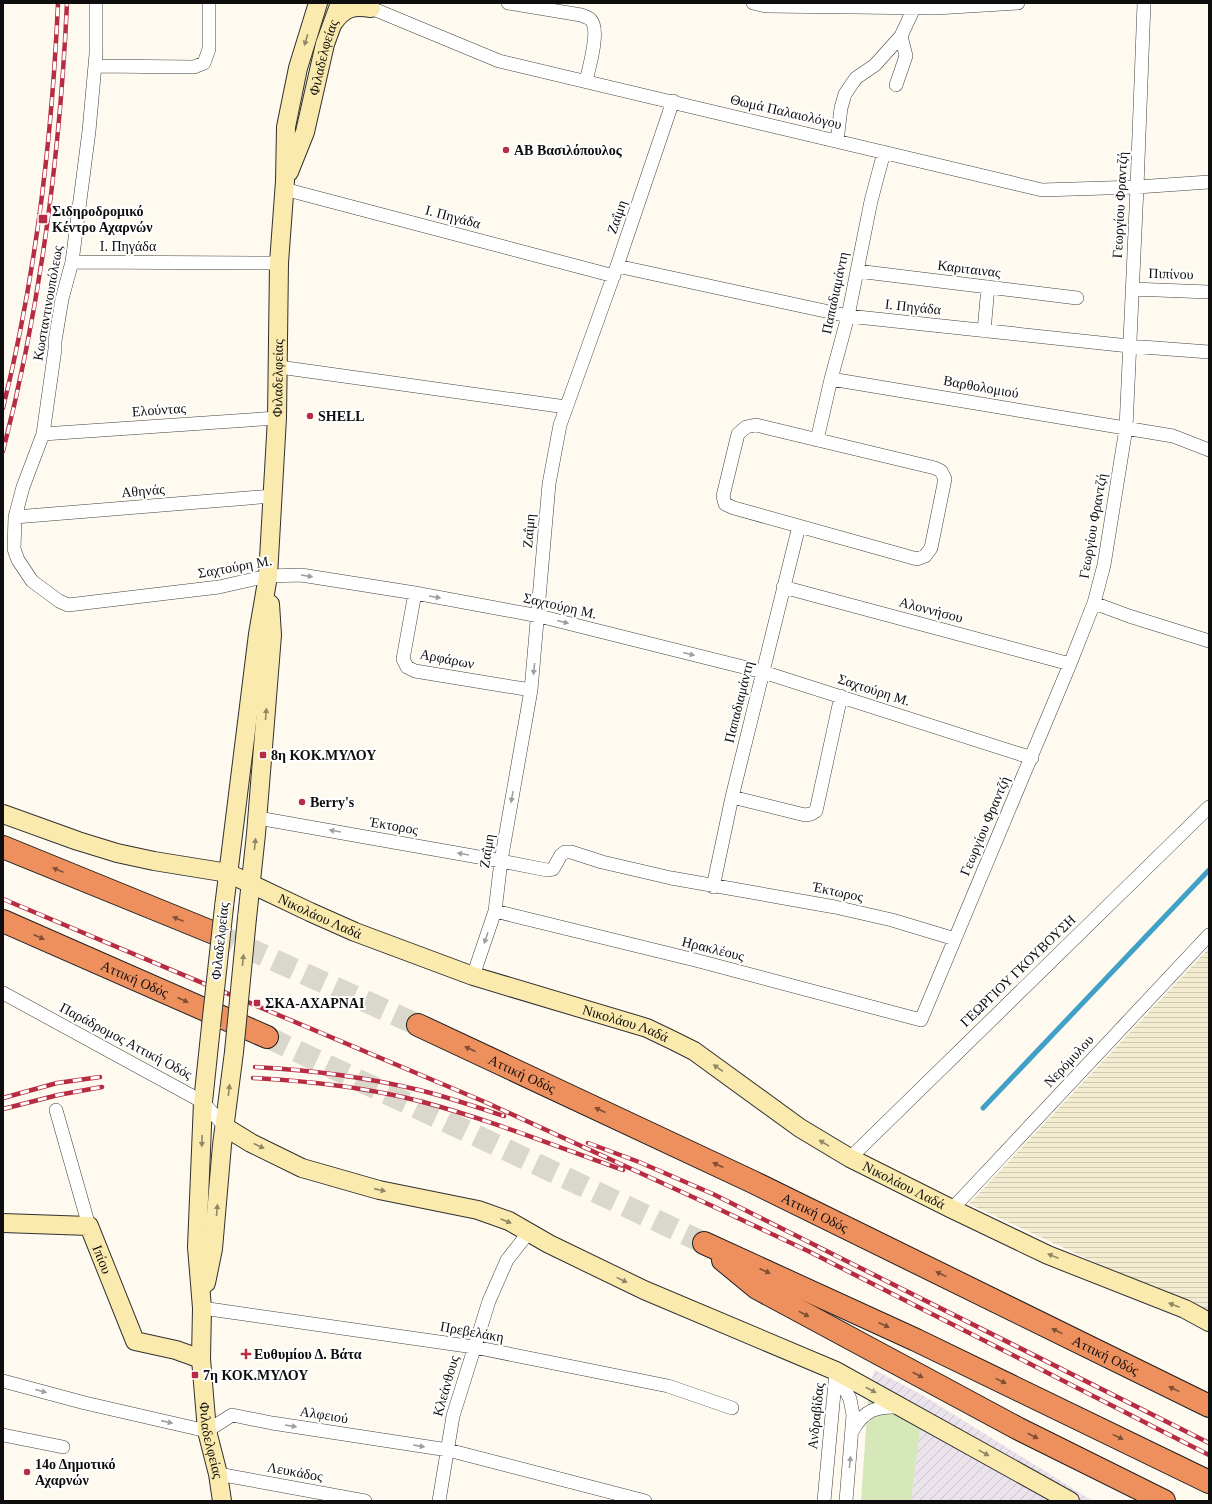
<svg xmlns="http://www.w3.org/2000/svg" width="1212" height="1504" viewBox="0 0 1212 1504" font-family="'Times New Roman',serif">
<style>
.industrial{fill:url(#industrial-furrows)}
.farmland{fill:url(#farmland-rules)}
.grass{fill:#d6e7ba}
.lines{fill:none;stroke-linecap:round;stroke-linejoin:round}
.stream{stroke:#41a0c7;stroke-width:5}
.highway-tunnel{stroke:#dad7cd;stroke-width:22;stroke-dasharray:22 11;stroke-linecap:butt}
.street-casing{stroke:#414141;stroke-width:14}
.secondary-casing{stroke:#303030;stroke-width:20}
.highway-casing{stroke:#1f1f1f;stroke-width:24}
.street{stroke:#fff;stroke-width:13}
.secondary{stroke:#fbeaae;stroke-width:18}
.highway{stroke:#ed905e;stroke-width:22}
.rail-casing{stroke:#b72c42;stroke-width:4.5}
.rail{stroke:#fff;stroke-width:3;stroke-dasharray:9;stroke-linecap:butt}
.secondary-bridge-casing{stroke:#303030;stroke-width:20;stroke-linecap:butt}
.secondary-bridge{stroke:#fbeaae;stroke-width:18}
.oneway{fill:#908766}
.oneway2{fill:#9f9f9f}
.oneway3{fill:#7e4f36}
.poi-dot{fill:#b72c42;stroke:#fff;stroke-width:1.5}
.labels{text-anchor:middle;dominant-baseline:central;stroke-width:4;stroke-linejoin:round;paint-order:stroke}
.street-label{font-size:14px;fill:#0e0e0e;stroke:#fff}
.poi-label{font-size:14px;font-weight:bold;fill:#0e0e0e;stroke:#fff;text-anchor:start}
</style>
<defs>
<pattern id="industrial-furrows" width="10" height="10" patternUnits="userSpaceOnUse"><rect width="10" height="10" fill="#eae3ec"/><path d="M-1 1l2-2M0 10L10 0M9 11l2-2" fill="none" stroke="#c8c2c9"/></pattern>
<pattern id="farmland-rules" width="6" height="5" patternUnits="userSpaceOnUse"><rect width="6" height="5" fill="#f3ecd0"/><path d="M0 2.5h6" fill="none" stroke="#cfc9b1"/></pattern>
</defs>
<rect width="100%" height="100%" fill="#fefaef"/>
<path class="industrial" d="M875 1370 924 1396 1093 1501H911L922 1416 869 1386Z"/>
<path class="farmland" d="M1209 948V1315L969 1204Z"/>
<path class="grass" d="M869 1386 922 1416 911 1501H861Z"/>
<g class="lines">
<path class="stream" d="M983 1108 1209 870"/>
<path class="highway-tunnel" d="M214 933 418 1025
M267 1037 704 1243"/>
<g class="street-casing">
<path id="street" d="M96 3V54L89 131 72 262 62 299 55 341V349L43 434 23 487 15 517 14 549 18 560 32 581 59 601 68 605 219 587 268 576 301 575 415 593 539 616 763 672 1032 758
M371 3V8L499 61 1042 190 1137 187 1209 182
M508 3 581 15C584 16 587 17 590 19 601 28 589 68 586 81
M753 3 766 6 936 8 1018 3
M95 66 194 67 204 63 209 49V3
M896 85 906 56 901 36
M837 141 841 108 845 94 856 78 875 65 901 36 914 8
M284 189 614 276
M72 262 279 263
M617 266 848 316 1129 346 1209 352
M857 271 1077 298
M1132 289 1209 292
M984 331 988 287
M279 367 566 407
M831 379 1173 436 1209 450
M756 425 935 468 941 471 945 479 931 548 925 556 917 559 734 508 725 504 723 496 738 434 746 427Z
M43 434 277 418
M817 440 831 379 848 316 871 201 884 152
M15 517 273 496
M783 587 1070 664
M415 593 403 659 407 667 415 671 531 690
M1094 603 1129 616 1209 641
M732 797 805 815 811 814 816 811 841 696
M258 818 501 861 547 870 553 869 561 855 565 852H571L602 862 671 878 835 907 892 920 955 939
M713 887 732 797 799 526
M495 911 695 960 921 1020 1070 664 1094 603 1104 565 1126 428 1137 187 1144 3
M473 976 495 911 501 861 531 690 549 484 560 425 617 266 673 101
M3 993 203 1102 225 1127
M56 1110 89 1226
M850 1158 1209 807
M952 1209 1209 935
M202 1308 474 1347 668 1386 732 1408
M836 1371 850 1399 853 1415 846 1501
M3 1381 85 1403 207 1431 232 1415 272 1423 448 1450 645 1501
M853 1430C864 1410 877 1406 899 1407
M3 1435 63 1447
M218 1474 365 1501
M439 1501 453 1416 489 1301 507 1260 529 1232
M824 1501 836 1371"/>
</g>
<g class="secondary-casing">
<g id="secondary">
<path d="M333 23C344 8 352 5 371 8"/>
<path id="s1" d="M289 172 305 132 325 44 340 3"/>
<path id="s2" d="M3 814 78 841 117 853 154 861 228 873 310 912 355 932 473 976 647 1028 672 1040 694 1051 800 1128 850 1158 952 1209 1048 1255 1185 1309 1209 1322"/>
<path id="s3" d="M224 907 258 634 268 576 277 418 279 263 285 181 286 127 298 68 318 3"/>
<path d="M247 918 256 834 272 635 270 604"/>
<path id="s4" d="M211 1026 203 1102 197 1247 202 1308 201 1359 207 1431 218 1474 222 1501"/>
<path d="M225 1127 251 1143 302 1168 379 1190 478 1210 509 1221 549 1244 644 1290 836 1371 1070 1501"/>
<path id="s5" d="M3 1223 89 1226 135 1341 176 1350 201 1359"/>
<path d="M206 1283 213 1249 222 1145 234 1052"/>
</g>
</g>
<g class="highway-casing">
<g id="highway">
<path d="M3 847 214 933"/>
<path id="s6" d="M3 921 267 1037"/>
<path id="s7" d="M418 1025 753 1182 1209 1406"/>
<path d="M704 1243 916 1340 1209 1482"/>
<path d="M723 1260 757 1288 1017 1428 1164 1501"/>
</g>
</g>
<use href="#street" class="street"/>
<use href="#secondary" class="secondary"/>
<use href="#highway" class="highway"/>
<g class="rail-casing">
<path id="rail" d="M3 408C36 275 52 139 58 3
M3 451C41 304 60 154 67 3
M3 899 485 1102 708 1204 808 1251 1209 1455
M255 1067C311 1070 365 1077 419 1090 448 1097 476 1107 504 1116
M253 1078C309 1081 364 1087 419 1101 488 1119 555 1146 623 1170
M3 1098 57 1083 100 1077
M3 1109 58 1095 102 1087
M588 1143 639 1162 713 1194 1209 1443"/>
</g>
<use href="#rail" class="rail"/>
<g class="secondary-bridge-casing">
<path id="secondary-bridge" d="M211 1026 224 907
M234 1052 247 918"/>
</g>
<use href="#secondary-bridge" class="secondary-bridge"/>
</g>
<defs><path id="oneway-solid" d="M-6-.8H1V-3.2L6.5 0L1 3.2V.8H-6Z"/></defs>
<g class="oneway">
<use href="#oneway-solid" transform="translate(306 40) rotate(107)"/>
<use href="#oneway-solid" transform="translate(266 714) rotate(-85)"/>
<use href="#oneway-solid" transform="translate(255 844) rotate(-84)"/>
<use href="#oneway-solid" transform="translate(243 960) rotate(-84)"/>
<use href="#oneway-solid" transform="translate(718 1068) rotate(-145)"/>
<use href="#oneway-solid" transform="translate(229 1090) rotate(-83)"/>
<use href="#oneway-solid" transform="translate(202 1141) rotate(92)"/>
<use href="#oneway-solid" transform="translate(824 1143) rotate(-149)"/>
<use href="#oneway-solid" transform="translate(259 1146) rotate(26)"/>
<use href="#oneway-solid" transform="translate(380 1190) rotate(13)"/>
<use href="#oneway-solid" transform="translate(217 1210) rotate(-85)"/>
<use href="#oneway-solid" transform="translate(506 1221) rotate(23)"/>
<use href="#oneway-solid" transform="translate(1053 1256) rotate(-158)"/>
<use href="#oneway-solid" transform="translate(622 1280) rotate(26)"/>
<use href="#oneway-solid" transform="translate(1174 1305) rotate(-159)"/>
<use href="#oneway-solid" transform="translate(871 1390) rotate(28)"/>
<use href="#oneway-solid" transform="translate(984 1453) rotate(29)"/>
</g>
<g class="oneway2">
<use href="#oneway-solid" transform="translate(307 576) rotate(9)"/>
<use href="#oneway-solid" transform="translate(435 597) rotate(10)"/>
<use href="#oneway-solid" transform="translate(563 622) rotate(14)"/>
<use href="#oneway-solid" transform="translate(689 654) rotate(14)"/>
<use href="#oneway-solid" transform="translate(534 669) rotate(96)"/>
<use href="#oneway-solid" transform="translate(512 797) rotate(100)"/>
<use href="#oneway-solid" transform="translate(335 831) rotate(-170)"/>
<use href="#oneway-solid" transform="translate(463 854) rotate(-170)"/>
<use href="#oneway-solid" transform="translate(486 938) rotate(109)"/>
<use href="#oneway-solid" transform="translate(41 1391) rotate(15)"/>
<use href="#oneway-solid" transform="translate(167 1422) rotate(13)"/>
<use href="#oneway-solid" transform="translate(291 1426) rotate(9)"/>
<use href="#oneway-solid" transform="translate(419 1446) rotate(9)"/>
<use href="#oneway-solid" transform="translate(850 1462) rotate(-84)"/>
</g>
<g class="oneway3">
<use href="#oneway-solid" transform="translate(58 870) rotate(-158)"/>
<use href="#oneway-solid" transform="translate(178 919) rotate(-158)"/>
<use href="#oneway-solid" transform="translate(39 937) rotate(24)"/>
<use href="#oneway-solid" transform="translate(183 1000) rotate(24)"/>
<use href="#oneway-solid" transform="translate(470 1049) rotate(-155)"/>
<use href="#oneway-solid" transform="translate(600 1110) rotate(-155)"/>
<use href="#oneway-solid" transform="translate(718 1165) rotate(-155)"/>
<use href="#oneway-solid" transform="translate(765 1271) rotate(24)"/>
<use href="#oneway-solid" transform="translate(941 1274) rotate(-154)"/>
<use href="#oneway-solid" transform="translate(804 1314) rotate(28)"/>
<use href="#oneway-solid" transform="translate(884 1325) rotate(24)"/>
<use href="#oneway-solid" transform="translate(1057 1331) rotate(-154)"/>
<use href="#oneway-solid" transform="translate(918 1375) rotate(28)"/>
<use href="#oneway-solid" transform="translate(1001 1381) rotate(26)"/>
<use href="#oneway-solid" transform="translate(1174 1389) rotate(-154)"/>
<use href="#oneway-solid" transform="translate(1033 1436) rotate(27)"/>
<use href="#oneway-solid" transform="translate(1118 1437) rotate(26)"/>
</g>
<g class="poi-dot">
<circle cx="506" cy="150" r="4"/>
<rect x="38" y="214" width="10" height="10" rx="2"/>
<circle cx="310" cy="416" r="4"/>
<rect x="259" y="751" width="8" height="8" rx="2"/>
<circle cx="302" cy="802" r="4"/>
<rect x="253" y="999" width="8" height="8" rx="2"/>
<path d="M244 1348h4v4h4v4h-4v4h-4v-4h-4v-4h4z"/>
<rect x="191" y="1371" width="8" height="8" rx="2"/>
<circle cx="27" cy="1472" r="4"/>
</g>
<g class="labels">
<g class="street-label">
<text stroke="none"><textPath href="#s1" startOffset="120">Φιλαδελφείας</textPath></text>
<text transform="translate(786 112) rotate(13)">Θωμά Παλαιολόγου</text>
<text transform="translate(1120 205) rotate(-87)">Γεωργίου Φραντζή</text>
<text transform="translate(453 217) rotate(15)">Ι. Πηγάδα</text>
<text transform="translate(617 217) rotate(-71)">Ζαΐμη</text>
<text x="128" y="246">Ι. Πηγάδα</text>
<text transform="translate(969 269) rotate(7)">Καριταινας</text>
<text transform="translate(1171 274) rotate(2)">Πιπίνου</text>
<text transform="translate(835 293) rotate(-78)">Παπαδιαμάντη</text>
<text transform="translate(48 303) rotate(-80)">Κωσταντινουπόλεως</text>
<text transform="translate(913 307) rotate(6)">Ι. Πηγάδα</text>
<text stroke="none"><textPath href="#s3" startOffset="532">Φιλαδελφείας</textPath></text>
<text transform="translate(981 387) rotate(10)">Βαρθολομιού</text>
<text transform="translate(159 410) rotate(-4)">Ελούντας</text>
<text transform="translate(143 491) rotate(-5)">Αθηνάς</text>
<text transform="translate(1093 526) rotate(-80)">Γεωργίου Φραντζή</text>
<text transform="translate(529 531) rotate(-85)">Ζαΐμη</text>
<text transform="translate(235 567) rotate(-10)">Σαχτούρη Μ.</text>
<text transform="translate(560 606) rotate(13)">Σαχτούρη Μ.</text>
<text transform="translate(931 610) rotate(15)">Αλοννήσου</text>
<text transform="translate(447 659) rotate(11)">Αρφάρων</text>
<text transform="translate(874 690) rotate(18)">Σαχτούρη Μ.</text>
<text transform="translate(739 702) rotate(-76)">Παπαδιαμάντη</text>
<text transform="translate(394 826) rotate(10)">Έκτορος</text>
<text transform="translate(985 826) rotate(-67)">Γεωργίου Φραντζή</text>
<text transform="translate(487 851) rotate(-81)">Ζαΐμη</text>
<text transform="translate(838 892) rotate(12)">Έκτωρος</text>
<text stroke="none"><textPath href="#s2" startOffset="335">Νικολάου Λαδά</textPath></text>
<text transform="translate(220 941) rotate(-84)">Φιλαδελφείας</text>
<text transform="translate(713 949) rotate(14)">Ηρακλέους</text>
<text transform="translate(1018 971) rotate(-44)">ΓΕΩΡΓΙΟΥ ΓΚΟΥΒΟΥΣΗ</text>
<text stroke="none"><textPath href="#s6" startOffset="144">Αττική Οδός</textPath></text>
<text stroke="none"><textPath href="#s2" startOffset="659">Νικολάου Λαδά</textPath></text>
<text transform="translate(126 1041) rotate(28)">Παράδρομος Αττική Οδός</text>
<text transform="translate(1069 1061) rotate(-47)">Νερόμυλου</text>
<text stroke="none"><textPath href="#s7" startOffset="115">Αττική Οδός</textPath></text>
<text stroke="none"><textPath href="#s2" startOffset="983">Νικολάου Λαδά</textPath></text>
<text stroke="none"><textPath href="#s7" startOffset="439">Αττική Οδός</textPath></text>
<text stroke="none"><textPath href="#s5" startOffset="122">Ιπίου</textPath></text>
<text transform="translate(472 1332) rotate(10)">Πρεβελάκη</text>
<text stroke="none"><textPath href="#s7" startOffset="763">Αττική Οδός</textPath></text>
<text transform="translate(446 1386) rotate(-74)">Κλεάνθους</text>
<text transform="translate(324 1415) rotate(9)">Αλφειού</text>
<text transform="translate(816 1416) rotate(-84)">Ανδραβίδας</text>
<text stroke="none"><textPath href="#s4" startOffset="416">Φιλαδελφείας</textPath></text>
<text transform="translate(295 1472) rotate(10)">Λευκάδος</text>
</g>
<g class="poi-label">
<text x="514" y="150">ΑΒ Βασιλόπουλος</text>
<text x="52" y="211">Σιδηροδρομικό<tspan x="52" dy="16">Κέντρο Αχαρνών</tspan></text>
<text x="318" y="416">SHELL</text>
<text x="271" y="755">8η ΚΟΚ.ΜΥΛΟΥ</text>
<text x="310" y="802">Berry's</text>
<text x="265" y="1003">ΣΚΑ-ΑΧΑΡΝΑΙ</text>
<text x="254" y="1354">Ευθυμίου Δ. Βάτα</text>
<text x="203" y="1375">7η ΚΟΚ.ΜΥΛΟΥ</text>
<text x="35" y="1464">14ο Δημοτικό<tspan x="35" dy="16">Αχαρνών</tspan></text>
</g>
</g>
<rect width="1212" height="1504" fill="none" stroke="#0e0e0e" stroke-width="8"/>
</svg>
